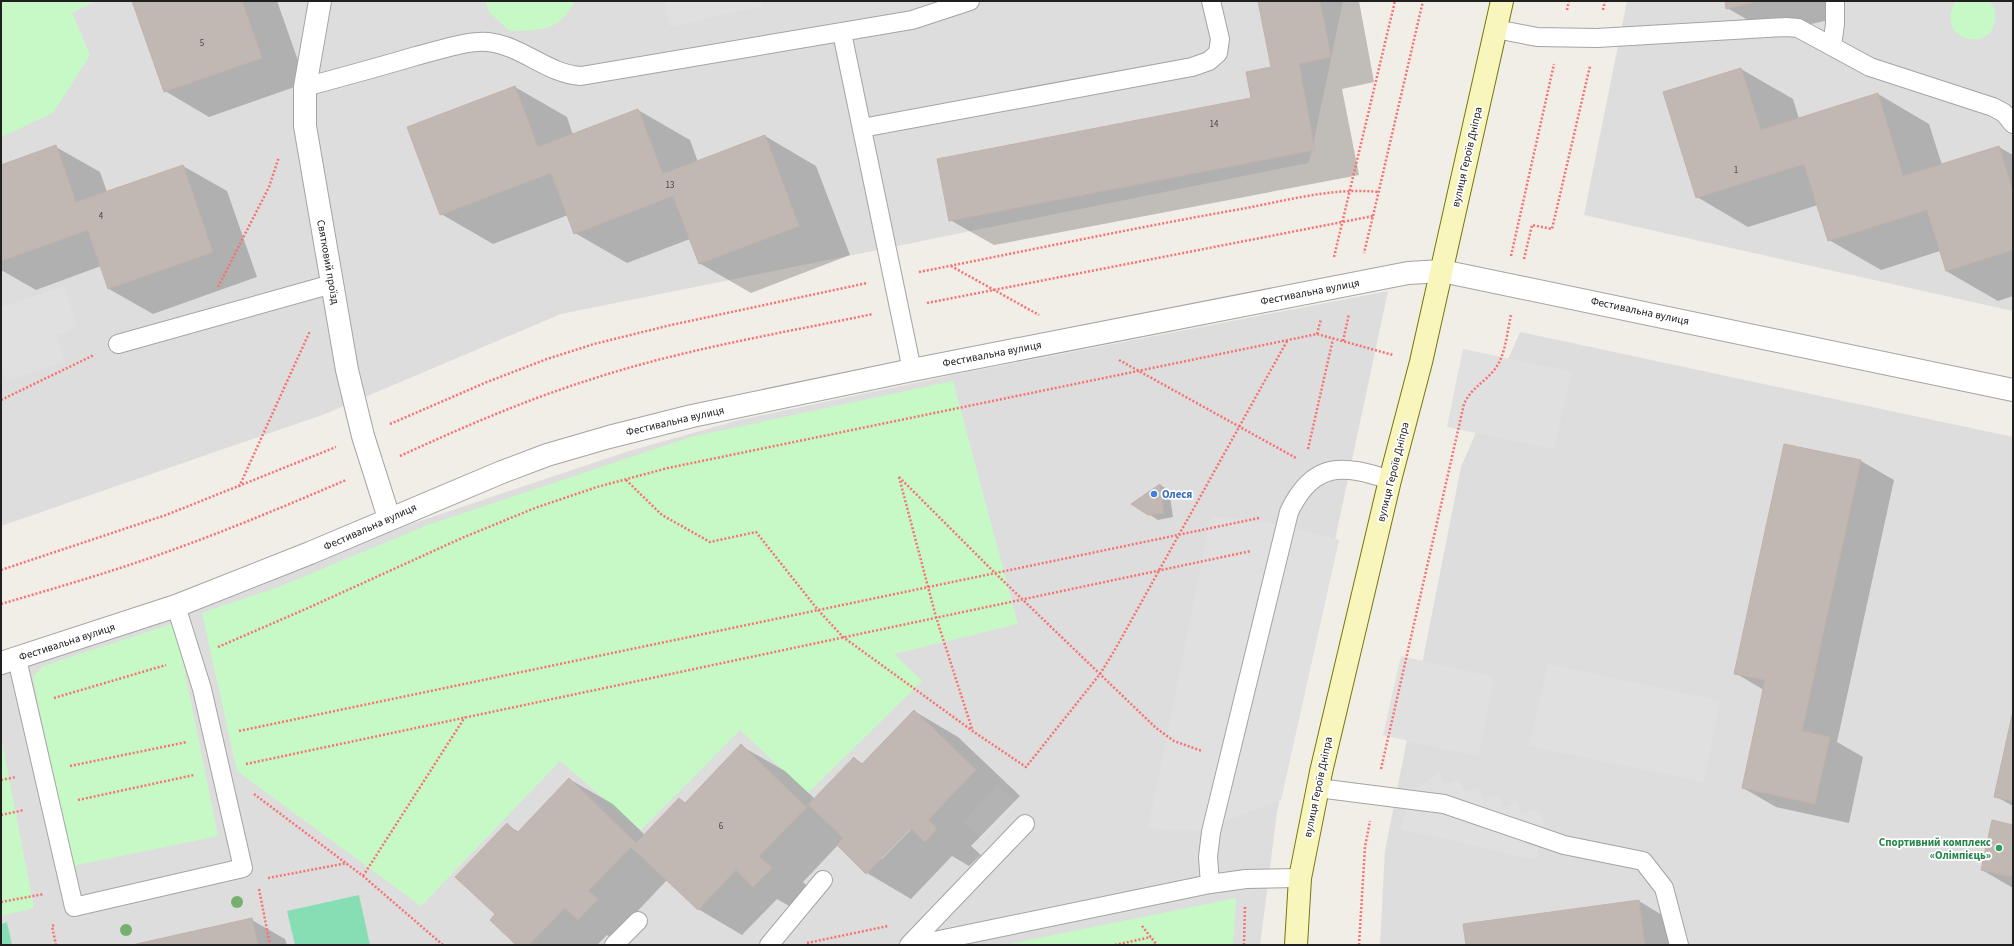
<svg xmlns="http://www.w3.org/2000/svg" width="2014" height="946" viewBox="0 0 2014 946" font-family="'Source Sans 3',sans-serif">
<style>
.residential{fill:#dedddd}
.park{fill:#c7f9c6}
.pitch{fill:#87deb4}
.parking{fill:#e0e0e0}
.shadow{fill:#0003;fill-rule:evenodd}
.building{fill:#c1b8b3;stroke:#c2b2aa}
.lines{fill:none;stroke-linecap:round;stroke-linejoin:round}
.lane-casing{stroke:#a4a4a4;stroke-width:20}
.street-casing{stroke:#a4a4a4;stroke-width:24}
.secondary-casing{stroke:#767807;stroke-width:24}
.path{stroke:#f77272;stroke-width:2.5;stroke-dasharray:2 2;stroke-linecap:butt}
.lane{stroke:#fff;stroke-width:18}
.street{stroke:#fff;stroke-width:22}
.secondary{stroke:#f9f6bd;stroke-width:22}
.tree{fill:#75b070}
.shop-dot{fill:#3f7fe0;stroke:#fff;stroke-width:1.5}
.leisure-dot{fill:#2e9e5b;stroke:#fff;stroke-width:1.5}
.labels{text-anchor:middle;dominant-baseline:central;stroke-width:3.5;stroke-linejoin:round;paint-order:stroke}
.number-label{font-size:9px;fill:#484645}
.street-label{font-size:11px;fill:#202020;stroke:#fff}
.shop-label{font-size:11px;font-weight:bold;fill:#366cbe;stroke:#fff;text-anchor:start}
.leisure-label{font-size:11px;font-weight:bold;fill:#27864d;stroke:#fff;text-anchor:end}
</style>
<rect width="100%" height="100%" fill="#f1ede7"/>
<path class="residential" d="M1 1H1343L1311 155 1308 163 561 314 325 414 1 526Z
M1627 1H2013V311L1584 215Z
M1388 291 1277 812 1260 945H1V672L37 663 244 590 405 526 629 451 739 420 957 374Z
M1520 332 2013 437V945H1380L1385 851 1461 467Z"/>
<path class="park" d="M1 1H95L72 13 90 55 53 113 1 137Z
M485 1H575C558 32 542 30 510 31L490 13Z
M1956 1H1989C1995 7 1996 13 1995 21 1990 54 1933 40 1956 1Z
M953 381 1018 624 894 654 922 681 808 793 740 730 641 830 560 761 421 906 237 771 202 613 281 586 425 526 691 437Z
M175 623 218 836 72 866 33 677 43 666Z
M1 737 34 908 1 916Z
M1236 898 1233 945H1005Z"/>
<path class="pitch" d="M359 895 370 945H295L287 911Z
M7 922 12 945H1V924Z"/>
<path class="parking" d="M664 1H761L762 6 670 27Z
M64 286 77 327 56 336 65 362 7 381 1 363V307Z
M1463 349 1572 372 1554 449 1447 427Z
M1211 516 1284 525 1339 540 1281 800 1220 823 1211 832 1148 828Z
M1401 656 1494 677 1479 757 1383 735Z
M1548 664 1720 701 1704 782 1529 746Z
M1439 772 1445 785 1459 779 1465 792 1478 787 1484 799 1498 794 1503 808 1517 801 1522 814 1538 809 1544 823 1536 860 1401 829 1408 795Z
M997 785 1017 803 983 840 963 822Z"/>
<path class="shadow" d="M133 1H277L306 83 209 117 165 91Z
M1259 1H1359L1374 82 1342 89 1359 175 994 245 950 220 1252 98 1272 68Z
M1726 1H1838L1842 17 1771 33 1727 8Z
M1741 69 1793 99 1799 119 1878 94 1929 124 1942 165 1999 147 2013 155V296L1998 301 1946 271 1940 251 1881 270 1829 240 1818 205 1748 227 1697 197Z
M515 87 567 117 573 135 638 110 690 140 698 162 765 136 816 166 850 255 751 293 699 263 690 239 627 263 575 233 568 215 493 244 441 214Z
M56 147 100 172 107 192 183 166 227 191 257 277 153 314 109 289 101 266 36 290 1 270V166Z
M1861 461 1894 480 1837 742 1863 757 1849 823 1776 807 1743 788 1764 690 1735 673Z
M1160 485 1169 490 1173 517 1158 520 1133 504Z
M914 711 958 737 1020 796 971 846 981 855 969 866 952 856 911 899 867 873 838 845 803 882 815 894 798 911 777 899 742 935 698 909 667 880 632 917 622 944 607 935 597 945H518L497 914 507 825 519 832 569 779 613 804 645 835 679 799 686 803 741 746 785 771 815 799 854 758 863 764ZM914 824 915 825 882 859 881 858Z
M2013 715V806L1995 796Z
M2013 826V888L1982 870Z
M1639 901 1672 921 1676 945H1467Z
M252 920 285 939 287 945H137Z"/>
<path class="building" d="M132 1H242L262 58 164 92Z
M1258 1H1320L1331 57 1299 64 1315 150 949 221 937 159 1251 98 1246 72 1271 67Z
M1725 1H1760L1726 9Z
M1741 68 1761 130 1878 93 1903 176 1999 146 2013 191V250L1946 271 1927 210 1828 241 1804 164 1696 198 1663 92Z
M515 86 538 147 638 109 663 174 765 135 799 226 699 264 673 196 574 234 551 173 440 215 407 127Z
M56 145 76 202 183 165 213 252 108 289 88 230 1 261V165Z
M1784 444 1861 460 1802 731 1830 737 1815 804 1742 788 1765 680 1734 674Z
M1160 484 1164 513 1148 515 1131 504Z
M914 710 976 770 928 820 937 829 925 842 911 828 866 874 837 845 843 838 809 805 759 856 772 868 753 887 736 870 698 910 631 847 588 891 598 899 578 920 565 908 529 945H516L490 920 495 914 455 877 507 823 517 833 569 778 636 843 679 798 685 803 741 744 806 807 854 757 861 765Z
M2013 711V801L1994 797Z
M1992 820 2013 825V877L1981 870Z
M1639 900 1645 945H1466L1463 924Z
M252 918 258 945H132Z"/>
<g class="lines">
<g class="lane-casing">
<path id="lane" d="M1496 29 1537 37 1597 38 1786 27 1798 28 1870 67 1993 107 2004 113 2013 124
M842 33 912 370
M1832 46 1835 24V1
M305 87C342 77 379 67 416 56 437 51 467 40 488 42 523 46 547 74 581 76L912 20 970 1
M862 128 1192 67 1209 61 1218 53 1220 39 1211 1
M118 344 332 284
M17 659 74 907 243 868 202 689 176 606
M1318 788 1444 804 1564 845 1643 861 1664 888 1679 945
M1210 884 1208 857 1211 832 1289 512C1313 461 1343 464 1390 480
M614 945 638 921
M769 945 823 880
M909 945 1025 824
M915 945 1210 884 1246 879 1300 878"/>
</g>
<g class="street-casing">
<path id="street" d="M320 1 305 87V126L347 370 363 436 389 518
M1 663 176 606 310 553 502 472 547 455 609 437 692 416 912 370 1408 273 1442 271 2013 390"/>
</g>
<g class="secondary-casing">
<path id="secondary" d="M1296 945 1300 878 1321 772 1390 480 1421 362 1502 1"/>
</g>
<path class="path" d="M1567 10 1569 1
M1603 10 1605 1
M1373 216 1423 1
M1511 256 1554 64
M1334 257 1395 1
M1524 259 1532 225 1552 229 1590 66
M951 266 1039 315
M919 272C1026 251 1133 228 1241 209 1285 201 1333 187 1379 192
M218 287 269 187 279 157
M927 303 1373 216 1364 253
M1317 334 1321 319
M1343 341 1349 314
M1119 360 1296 458
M1 400 94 355
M390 424 487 382 547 359 594 344 671 325 867 283
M1308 449 1333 339
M400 456C461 428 523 401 586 381 679 350 777 334 873 314
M899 477 995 573 1156 728 1174 741 1202 751
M899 477 936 617 973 732
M626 480 662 515 710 542 756 532 818 610 843 637 974 732 1026 767 1100 674 1113 653 1287 341
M239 487 310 331
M1 570 166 515 336 447
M1 604C59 587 118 570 175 549 233 528 290 504 346 480
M218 647 308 608 462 538 535 508 597 487 668 468 1317 334 1393 355
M54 698 166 665
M239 731 1259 518
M246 764 1251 551
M70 766 187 742
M1381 769 1464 404C1472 387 1484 383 1495 369 1506 354 1507 332 1511 315
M1 780 16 777
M254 794 363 876 443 945
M78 800 194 775
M1 815 24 810
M363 876 465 717
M268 878 347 863
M259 889 270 945
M1 902 44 894
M54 925 52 926 56 945
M1142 926 1157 945
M807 943 888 926
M1115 945 1151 937
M1244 945 1245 906
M1359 945 1365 847 1370 821"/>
<use href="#lane" class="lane"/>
<use href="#street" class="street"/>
<use href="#secondary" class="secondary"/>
</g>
<g class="tree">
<circle cx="237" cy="902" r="6"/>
<circle cx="126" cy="930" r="6"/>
</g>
<circle class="shop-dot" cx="1154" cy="494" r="4"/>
<circle class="leisure-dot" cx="1999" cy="848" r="4"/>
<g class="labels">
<g class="number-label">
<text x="202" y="43">5</text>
<text x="1214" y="124">14</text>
<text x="1736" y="170">1</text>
<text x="670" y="185">13</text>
<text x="101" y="216">4</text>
<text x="721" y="826">6</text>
</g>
<g class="street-label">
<text transform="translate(1467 157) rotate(-77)">вулиця Героїв Дніпра</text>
<text transform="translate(328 262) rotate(80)">Святковий проїзд</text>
<text transform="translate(1310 292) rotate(-11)">Фестивальна вулиця</text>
<text transform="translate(1640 311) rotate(12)">Фестивальна вулиця</text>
<text transform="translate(992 354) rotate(-11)">Фестивальна вулиця</text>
<text transform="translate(675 421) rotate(-13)">Фестивальна вулиця</text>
<text transform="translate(1393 472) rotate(-76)">вулиця Героїв Дніпра</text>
<text transform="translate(370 527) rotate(-24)">Фестивальна вулиця</text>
<text transform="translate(67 642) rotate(-18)">Фестивальна вулиця</text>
<text transform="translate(1318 787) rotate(-78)">вулиця Героїв Дніпра</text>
</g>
<g class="shop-label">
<text x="1162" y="494">Олеся</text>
</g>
<g class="leisure-label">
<text x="1991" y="842">Спортивний комплекс<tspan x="1991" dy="13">«Олімпієць»</tspan></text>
</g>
</g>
<rect width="2014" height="946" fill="none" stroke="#202020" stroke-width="4"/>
</svg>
